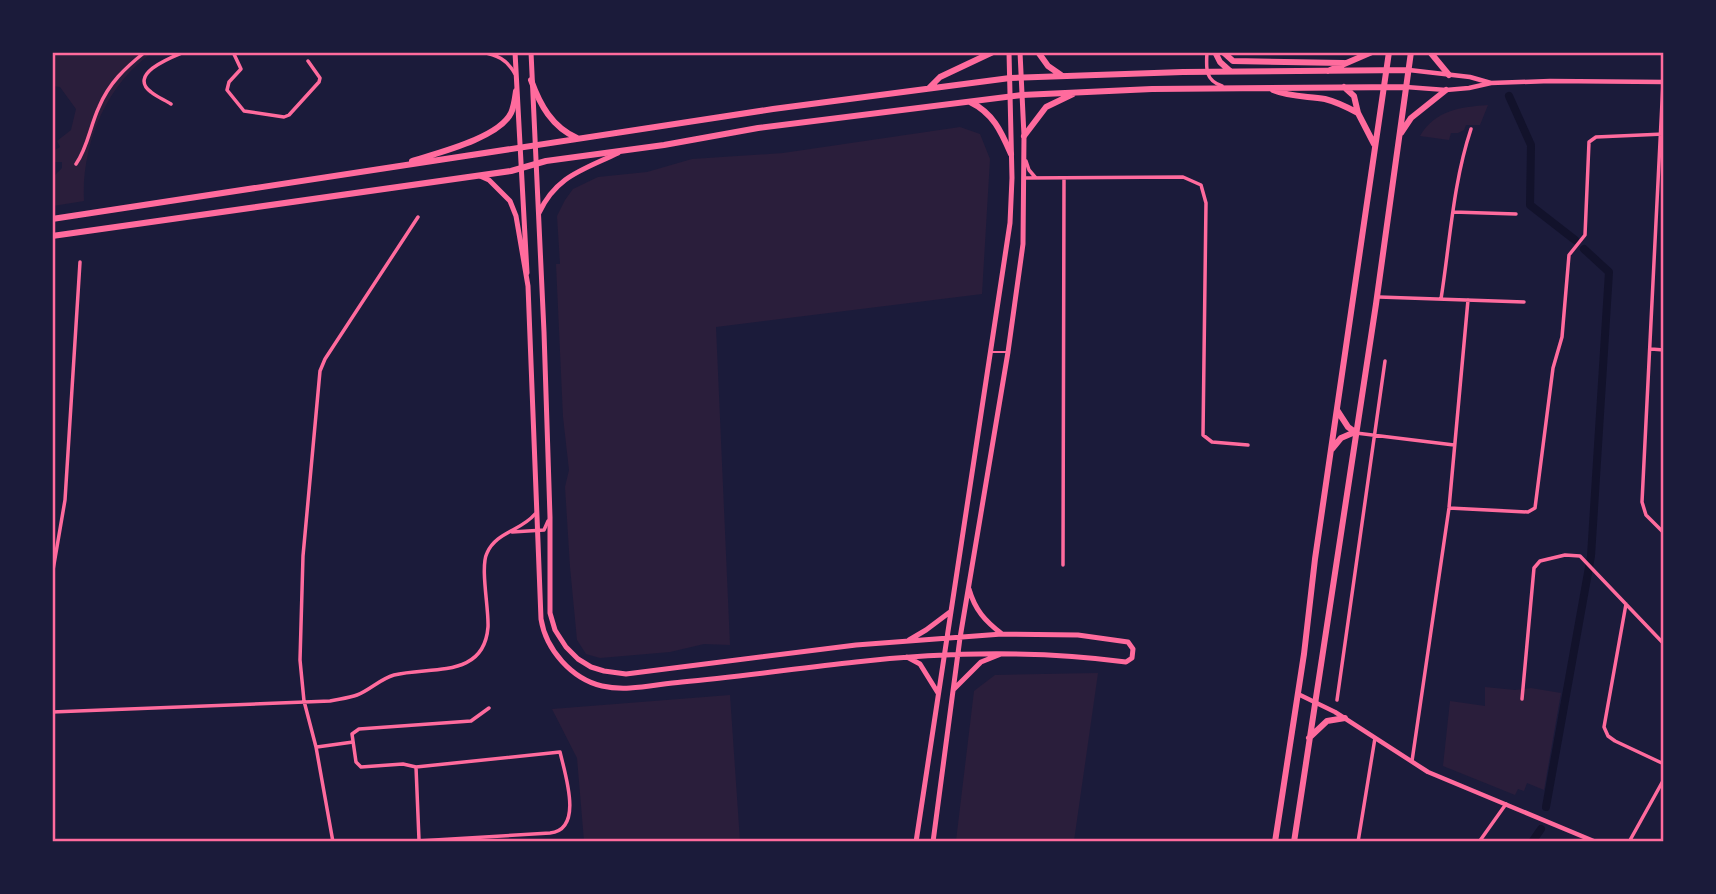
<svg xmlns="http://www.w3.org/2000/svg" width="1716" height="894" viewBox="0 0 1716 894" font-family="'Zilla Slab',serif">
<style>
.green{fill:#2a1e3b}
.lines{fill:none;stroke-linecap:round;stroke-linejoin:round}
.canal{stroke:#12122b;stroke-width:8}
.service{stroke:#ff6b9d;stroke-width:2}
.minor{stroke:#ff6b9d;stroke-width:3.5}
.tertiary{stroke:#ff6b9d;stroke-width:4.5}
.secondary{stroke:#ff6b9d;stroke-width:5}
.primary{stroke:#ff6b9d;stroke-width:6}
.neatline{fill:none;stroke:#ff6b9d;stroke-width:2.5}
</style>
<rect width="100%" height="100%" fill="#1b1b3a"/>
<path class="green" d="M53 53H152C106 84 81 146 84 201L53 206V177L62 168V162H53V151L60 147 57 141 71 130 76 109 60 87 53 86Z
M1488 105 1480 125H1466L1464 130 1458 133H1451L1449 140 1420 136C1435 110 1461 107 1488 105Z
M960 127 980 134 990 159 982 294 716 327 730 645 704 644 670 652 600 658 586 654 577 640 570 567 565 487 569 470 563 417 556 264H560L557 216 565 200 573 189 598 177 647 172 692 159 783 153Z
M1098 673 1074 841H956L974 691 995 675Z
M1485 687 1515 690 1531 688 1561 693 1544 790 1527 783 1524 791 1518 789 1515 795 1443 766 1450 701 1485 706Z
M730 695 740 841H584L577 758 552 709Z"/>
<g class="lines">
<path class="canal" d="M1509 96 1531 145 1530 205 1575 240
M1546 807 1591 556 1609 272 1584 249
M1532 842 1541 829"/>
<path class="service" d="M992 352H1007"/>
<path class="minor" d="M233 52 241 69 229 82 227 90 244 111 284 117 289 115 319 82 320 78 308 61
M481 52C497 55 507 59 515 74
M1207 52C1206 69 1205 80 1222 86
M1663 82 1642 502 1646 515 1664 533
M171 104C165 100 157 97 151 92 127 74 172 57 184 52
M1026 161 1029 170 1035 177
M76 164C88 147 90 126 99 107 109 83 125 68 145 52
M1024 178 1183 177 1201 185 1206 203 1203 435 1212 442 1248 445
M1453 212 1516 214
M1379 297 1524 302
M1441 299C1450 242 1453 183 1471 129
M1651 349 1664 350
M1356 433 1454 445
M1449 508 1528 512 1535 508 1553 368 1562 337 1569 255 1585 235 1589 142 1596 137 1664 134
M512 532 544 530 548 521
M1063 565 1064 179
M52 576 65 500 80 262
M1626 604 1604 727 1608 736 1615 741 1664 764
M1522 699 1534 568 1540 561 1565 555 1580 556 1664 644
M1337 700 1385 361
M52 712 330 701C339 699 349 698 357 695 370 690 380 679 394 675 431 666 484 679 488 627 489 609 480 567 487 553 496 532 521 531 535 514
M317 747 353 742
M1412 761 1449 508 1468 300
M416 767 419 840
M333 842 316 747 304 701 300 660 303 556 320 371 325 359 418 217
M401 842 550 833C584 830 565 774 560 752L416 767 403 764 361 767 356 762 352 734 359 729 471 721 489 708
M1358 842 1375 738
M1479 842 1506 804
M1629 842 1664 779"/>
<path class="tertiary" d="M1409 70 1470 77 1491 83
M1406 87 1446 90 1469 88 1491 83 1550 81 1664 82
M1298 694 1335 712 1428 772 1596 842"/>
<path class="secondary" d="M515 52 527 273
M480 176 489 180 510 201 516 216 528 286 541 619C546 650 572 679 602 686 628 692 656 684 682 682 740 677 798 668 856 662 946 652 1035 650 1126 662L1132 658 1133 649 1128 642 1078 635 1002 634 856 645 626 674 604 671 591 667 578 659 566 647 555 630 550 613V517L544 332 531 52
M539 213C556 176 583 170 618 153
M969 589C975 610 985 621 1002 634
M909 640 926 630 950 612
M907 657 920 664 938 693
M954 689 981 662 1001 654
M916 842 1010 223 1012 178 1009 52
M933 842 960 638 1008 352 1023 244 1024 136 1020 52"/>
<path class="primary" d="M1038 52 1048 66 1061 75
M1215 52 1220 62 1230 71
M1223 52 1233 61 1344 63
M1430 52 1449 75
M1328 71 1372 52
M531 80C540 105 552 127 577 138
M1344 87 1354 96 1358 113 1374 144
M929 88 940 77 993 52
M1273 90C1290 97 1307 96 1325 99 1337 102 1347 107 1358 113
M970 102C993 113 1001 131 1011 154
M1401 133 1411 118 1446 90
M1024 136 1046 107 1073 94
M412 161C437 153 499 138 511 113 514 107 515 98 516 91
M52 219 773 109 1010 78 1183 72 1409 70
M52 236 511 171 546 161 664 145 758 128 1022 95 1152 89 1406 87
M1337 410 1348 427 1355 432
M1332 449 1341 438 1355 432
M1309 738 1327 721 1345 718
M1275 842 1304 654 1315 559 1389 52
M1294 842 1376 304 1411 52"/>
</g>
<rect width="1716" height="894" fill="none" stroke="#1b1b3a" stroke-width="108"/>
<rect x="54" y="54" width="1608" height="786" class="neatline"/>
</svg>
